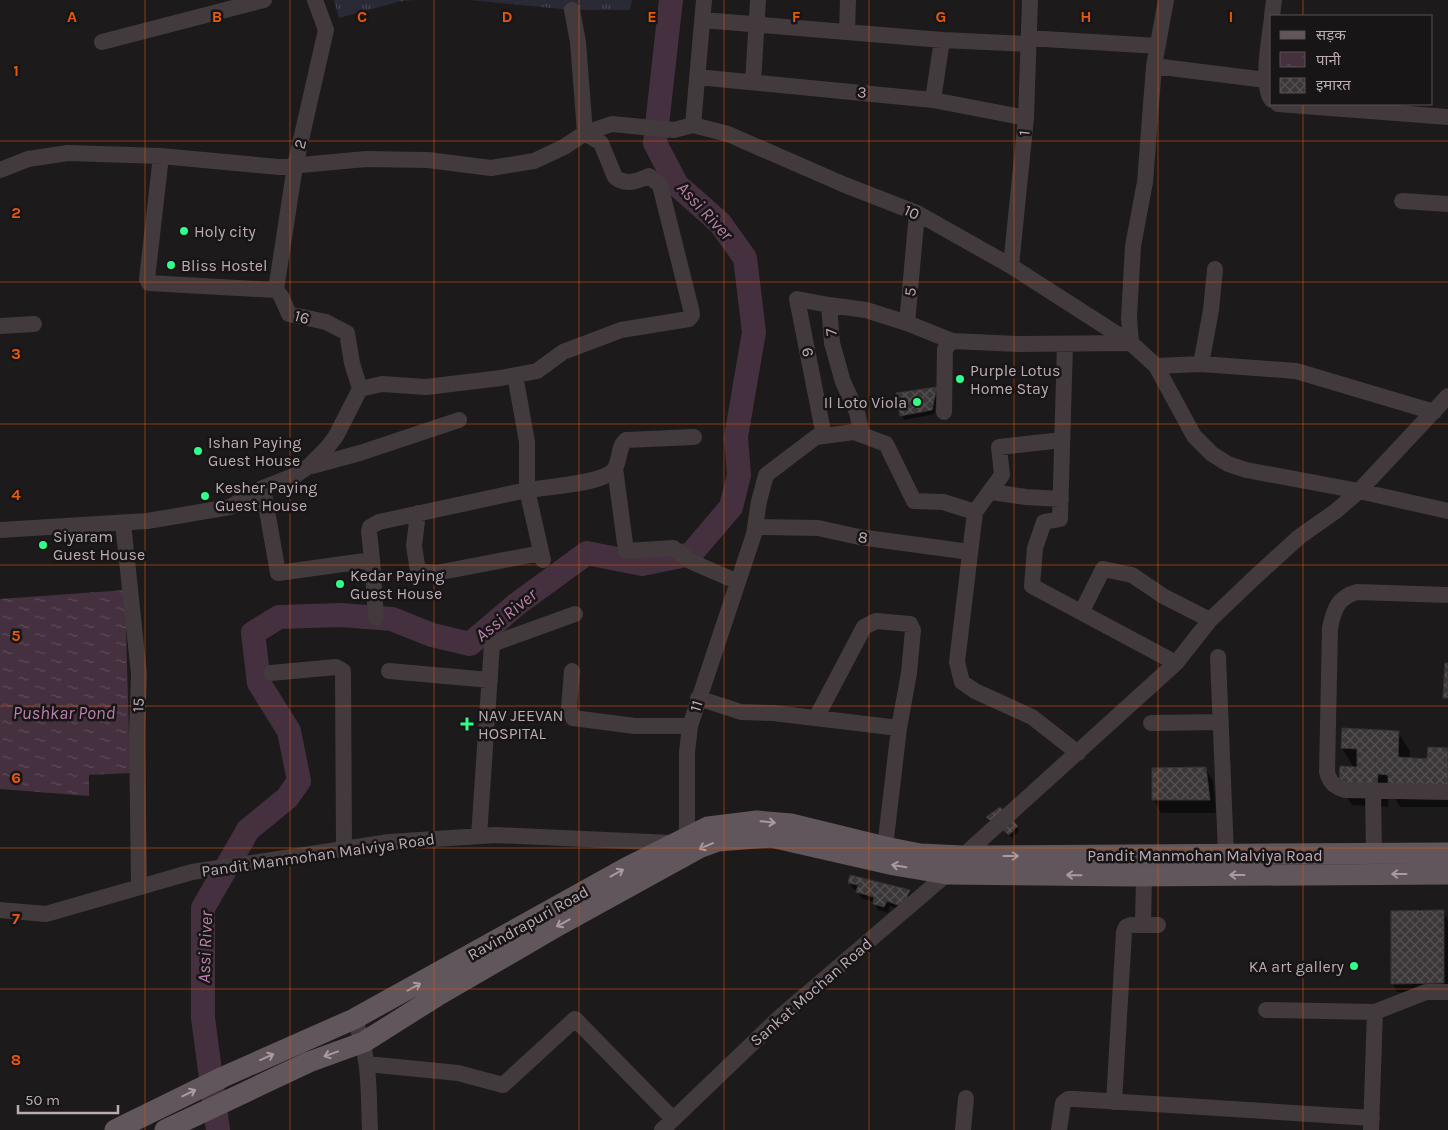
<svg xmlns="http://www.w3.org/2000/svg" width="1448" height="1130" viewBox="0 0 1448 1130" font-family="Karla,'Noto Sans Devanagari',sans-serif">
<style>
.park{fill:url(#park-tufts)}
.water{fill:url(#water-ripples)}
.shadow{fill:#0007;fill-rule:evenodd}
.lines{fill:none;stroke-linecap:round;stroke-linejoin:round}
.river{stroke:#44303f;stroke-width:24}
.building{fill:url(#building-cross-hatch);stroke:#383435}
.path{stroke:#494044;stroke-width:2.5;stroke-dasharray:2.5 4;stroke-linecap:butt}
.minor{stroke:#423a3d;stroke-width:16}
.major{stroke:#61565b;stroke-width:21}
.oneway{stroke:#aa9aa2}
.grid{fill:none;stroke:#e8590c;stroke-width:1;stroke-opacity:0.55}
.poi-dot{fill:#31fd8b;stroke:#171515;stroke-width:2}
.labels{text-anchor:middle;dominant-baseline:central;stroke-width:5;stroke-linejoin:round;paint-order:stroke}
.street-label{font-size:16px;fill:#bcabb4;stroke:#171515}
.poi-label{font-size:16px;fill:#bcabb4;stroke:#171515;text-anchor:start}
.water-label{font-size:18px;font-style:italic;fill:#b981ab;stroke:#171515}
.grid-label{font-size:16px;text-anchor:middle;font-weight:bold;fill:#e8590c;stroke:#171515;stroke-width:5;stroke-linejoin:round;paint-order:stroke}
</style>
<defs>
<pattern id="park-tufts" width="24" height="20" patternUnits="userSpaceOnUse" patternTransform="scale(1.25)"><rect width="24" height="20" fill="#292a35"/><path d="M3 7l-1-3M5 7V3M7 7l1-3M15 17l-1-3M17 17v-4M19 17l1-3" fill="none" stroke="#464650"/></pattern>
<pattern id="water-ripples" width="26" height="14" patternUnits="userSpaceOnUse" patternTransform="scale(1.25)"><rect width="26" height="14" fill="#44303f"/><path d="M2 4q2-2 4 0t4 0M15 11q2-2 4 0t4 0" fill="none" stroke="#5d4b58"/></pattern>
<pattern id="building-cross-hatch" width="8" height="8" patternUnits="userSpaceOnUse" patternTransform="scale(1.25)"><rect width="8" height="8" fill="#3b3738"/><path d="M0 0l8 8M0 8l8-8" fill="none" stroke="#555152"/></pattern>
</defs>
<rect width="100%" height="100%" fill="#1c1a1a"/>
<path class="park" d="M334 0H416L401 1 339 18Z
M470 0H632L630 10H572Z"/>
<path class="water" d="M125 590 130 773 89 775V796L0 789V599Z"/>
<path class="shadow" d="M936 389 938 392 934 414 904 420 898 394Z
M1398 732 1410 751 1409 759 1428 760 1448 749V807H1400L1393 794 1389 793 1388 807 1352 805 1340 786 1354 768 1342 748ZM1397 749H1399V763Z
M1205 768 1213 781 1216 813H1161L1154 800 1153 770Z
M987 817 1017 827 1019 831 1012 838Z
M849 882 909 891 912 898 907 912 890 906 888 913 878 910 874 902 861 898 857 890 853 889Z
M1443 912 1448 920V992H1397L1392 983Z"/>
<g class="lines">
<path class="river" d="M218 1130 203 1018V908L248 830 287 798 299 781 289 731 259 683 253 633 279 617 341 615 392 619 432 635 470 644 517 604 587 553 642 564 691 554 731 507 739 475 736 437 754 332 745 258 720 223 677 185 655 143 671 0"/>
</g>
<path class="building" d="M937 387 932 410 900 416 896 393Z
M1445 663H1448V698H1443Z
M1342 728 1399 731 1398 757 1427 759 1428 747 1448 748V788H1388V775L1378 774 1377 788 1339 786 1340 766 1357 767V749L1341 748Z
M1206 767 1210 800H1152V768Z
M1000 807 1018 826 1009 835 986 817Z
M850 875 910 890 903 907 887 901 884 907 873 904 874 897 856 892 858 885 848 883Z
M1444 910V983L1391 984V911Z"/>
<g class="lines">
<path class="path" d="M401 1 402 0"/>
<path class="minor" d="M1272 16 1274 0
M1272 18C1270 35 1260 88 1272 100
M703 20 942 40 1027 44
M847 32 848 0
M1028 38 1158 46
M102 42 264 0
M1154 66 1266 80
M697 77 933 100 1026 118
M753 82 758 0
M933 100 942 40
M1278 104 1448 117
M693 125 704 0
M161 156 147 279 149 283 276 290 281 296 289 314 326 322 347 333 352 363 360 389
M0 170 28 159 68 153 161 156 279 167 366 159 428 160 491 168 534 161 564 147 585 133 612 124 674 130 693 125 728 134 845 185 917 213 1011 266 1131 343
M1402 201 1448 204
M917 213 907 323 952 341
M1011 266 1026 118 1030 0
M276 290 295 166 326 30 315 0
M0 326 34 324
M1131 343 1129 318 1133 246 1145 182 1154 66 1166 0
M1065 344 1060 519 1044 522 1035 548 1032 586 1176 663
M1201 364 1211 310 1215 269
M1156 366 1201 364 1296 371 1434 412
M515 375 527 442V490C546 487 600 484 613 471 621 463 617 447 626 440L694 437
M944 412 945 349 952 341 1018 344 1131 343 1156 366 1194 436 1212 454 1228 464 1246 470 1359 491 1448 511
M862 435 857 412 843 382 832 343 829 305 866 310 907 323
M824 436 797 299 829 305
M1062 440 999 447 1002 475 975 512 957 662 962 682 975 691 1032 717 1078 753
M312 466 360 453 459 420
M615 468 626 551 673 548 692 562 738 582
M263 488 278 573 372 560 376 618
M991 492 1026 497 1061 499
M418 513 414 546 418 571 436 573 541 553
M123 523 139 674 137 733 139 887
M755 527 818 528 859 537 970 552
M0 530 147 521 230 507 263 488 296 475 309 466 327 448 336 436 360 389 382 384 426 387 501 378 537 371 563 352 621 330 689 319 692 315 691 309 660 185 649 176C638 181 625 186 615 177L601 143 585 133 578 42 572 10
M372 560 369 531 370 527 379 522 527 490 543 560
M1448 595 1357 592C1338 597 1334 609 1330 628L1327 772C1330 783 1334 786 1345 790L1448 792
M1082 611 1103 569 1132 575 1163 596 1210 620
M1218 657 1226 854
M389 671 490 680
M572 671 569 708 573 718 635 726H690
M271 673 336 667 343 671 344 849
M698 698 741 712 773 713 899 728
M816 718 864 627 876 621 910 624 913 630 909 673 899 728 885 847
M1151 723 1221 722
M1373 790 1374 854
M479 836 492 644 575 614
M687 836V752L690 726 754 534 759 501 766 475 816 437 854 432 886 444 914 501 943 502 975 512
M0 910 46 914 192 872 389 842 496 835 672 843
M1143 925 1144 876
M1266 1010 1375 1012 1426 992H1448
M354 1019C371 1058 368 1088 370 1130
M367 1064 458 1073 503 1085 575 1019 673 1119
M1114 1102 1124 932 1126 927 1131 925H1158
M662 1130 781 1016 947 874 963 856 1176 663 1210 620 1253 579 1299 537 1336 511 1359 491 1448 396
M963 1130 966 1098
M1059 1130 1063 1103 1068 1099H1075L1372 1118
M1371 1130 1375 1012"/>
<path class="major" d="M115 1130 223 1077 354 1019 626 868 708 827 757 821 791 824 885 847 920 854 963 856 1448 853
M165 1130 309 1062 364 1042 437 996 561 924 699 848 718 841 771 837 894 865 947 874 1133 876 1448 874"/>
</g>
<defs><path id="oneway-shaft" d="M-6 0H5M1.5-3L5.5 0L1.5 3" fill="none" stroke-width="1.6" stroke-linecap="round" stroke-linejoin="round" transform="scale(1.25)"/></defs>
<g class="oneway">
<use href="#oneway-shaft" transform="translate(768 822) rotate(6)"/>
<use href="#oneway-shaft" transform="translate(706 846) rotate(157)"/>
<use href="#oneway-shaft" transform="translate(1011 856)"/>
<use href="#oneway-shaft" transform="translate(899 866) rotate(-170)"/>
<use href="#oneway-shaft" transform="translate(617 873) rotate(-29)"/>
<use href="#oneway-shaft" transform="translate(1399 874) rotate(180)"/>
<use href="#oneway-shaft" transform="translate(1074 875) rotate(-179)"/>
<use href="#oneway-shaft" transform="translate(1237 875) rotate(180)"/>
<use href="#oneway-shaft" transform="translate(563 923) rotate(151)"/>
<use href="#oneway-shaft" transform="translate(414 987) rotate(-28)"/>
<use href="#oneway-shaft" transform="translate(331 1054) rotate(160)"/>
<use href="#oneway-shaft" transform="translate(267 1057) rotate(-24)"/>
<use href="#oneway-shaft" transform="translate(189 1093) rotate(-26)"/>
</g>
<path class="grid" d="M145 0V1130M290 0V1130M434 0V1130M579 0V1130M724 0V1130M869 0V1130M1014 0V1130M1158 0V1130M1303 0V16M1303 104V1130M0 141H1448M0 282H1448M0 424H1448M0 565H1448M0 706H1448M0 848H1448M0 989H1448"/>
<g class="poi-dot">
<circle cx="184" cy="231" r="5"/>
<circle cx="171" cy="265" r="5"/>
<circle cx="960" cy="379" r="5"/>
<circle cx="917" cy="402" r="5"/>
<circle cx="198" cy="451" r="5"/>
<circle cx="205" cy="496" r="5"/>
<circle cx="43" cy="545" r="5"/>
<circle cx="340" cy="584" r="5"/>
<path d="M464.5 716.5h5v5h5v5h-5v5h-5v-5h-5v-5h5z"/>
<circle cx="1354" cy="966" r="5"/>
</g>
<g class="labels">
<g class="street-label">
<text transform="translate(862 92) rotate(6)">3</text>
<text transform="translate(1024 133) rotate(-84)">1</text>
<text transform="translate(300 144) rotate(-77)">2</text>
<text transform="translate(912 212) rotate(24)">10</text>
<text transform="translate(910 292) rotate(-84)">5</text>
<text transform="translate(302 317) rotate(16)">16</text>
<text transform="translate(831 332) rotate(-96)">7</text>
<text transform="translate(808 352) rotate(78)">6</text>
<text transform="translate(863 537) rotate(9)">8</text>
<text transform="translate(138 705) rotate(-88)">15</text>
<text transform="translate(696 706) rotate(-73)">11</text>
<text transform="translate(318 855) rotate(-8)">Pandit Manmohan Malviya Road</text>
<text x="1205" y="855">Pandit Manmohan Malviya Road</text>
<text transform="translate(528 923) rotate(-29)">Ravindrapuri Road</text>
<text transform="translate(811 992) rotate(-41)">Sankat Mochan Road</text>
</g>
<g class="poi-label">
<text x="194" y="231">Holy city</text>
<text x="181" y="265">Bliss Hostel</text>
<text x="970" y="370">Purple Lotus<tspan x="970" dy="18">Home Stay</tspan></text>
<text x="907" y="402" text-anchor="end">Il Loto Viola</text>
<text x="208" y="442">Ishan Paying<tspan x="208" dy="18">Guest House</tspan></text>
<text x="215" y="487">Kesher Paying<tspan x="215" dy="18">Guest House</tspan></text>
<text x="53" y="536">Siyaram<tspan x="53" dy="18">Guest House</tspan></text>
<text x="350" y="575">Kedar Paying<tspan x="350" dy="18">Guest House</tspan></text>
<text x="478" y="715">NAV JEEVAN<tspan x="478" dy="18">HOSPITAL</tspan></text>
<text x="1344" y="966" text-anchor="end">KA art gallery</text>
</g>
<g class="water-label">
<text transform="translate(705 211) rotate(47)">Assi River</text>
<text transform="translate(506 615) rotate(-39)">Assi River</text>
<text x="64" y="713">Pushkar Pond</text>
<text transform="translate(205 947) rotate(-88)">Assi River</text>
</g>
</g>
<g class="grid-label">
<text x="72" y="22">A</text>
<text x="217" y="22">B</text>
<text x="362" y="22">C</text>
<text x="507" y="22">D</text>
<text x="652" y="22">E</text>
<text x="796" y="22">F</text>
<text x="941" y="22">G</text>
<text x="1086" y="22">H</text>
<text x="1231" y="22">I</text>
<text x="16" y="76">1</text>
<text x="16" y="218">2</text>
<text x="16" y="359">3</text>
<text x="16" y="500">4</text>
<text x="16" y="641">5</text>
<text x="16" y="783">6</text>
<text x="16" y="924">7</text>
<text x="16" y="1065">8</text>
</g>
<rect x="1270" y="15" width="162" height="90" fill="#171515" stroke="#595155"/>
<rect x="1280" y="31" width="25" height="8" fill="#61565b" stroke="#595155"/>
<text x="1316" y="40" font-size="15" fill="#bcabb4">सड़क</text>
<rect x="1280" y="52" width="25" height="15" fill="url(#water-ripples)" stroke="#595155"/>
<text x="1316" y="65" font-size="15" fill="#bcabb4">पानी</text>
<rect x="1280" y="78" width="25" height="15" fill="url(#building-cross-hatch)" stroke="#595155"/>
<text x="1316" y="90" font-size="15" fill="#bcabb4">इमारत</text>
<path d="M18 1105v8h100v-8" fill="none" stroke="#bcabb4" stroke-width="2.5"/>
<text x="25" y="1105" font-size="15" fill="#bcabb4" stroke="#171515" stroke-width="4" paint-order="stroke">50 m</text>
</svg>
